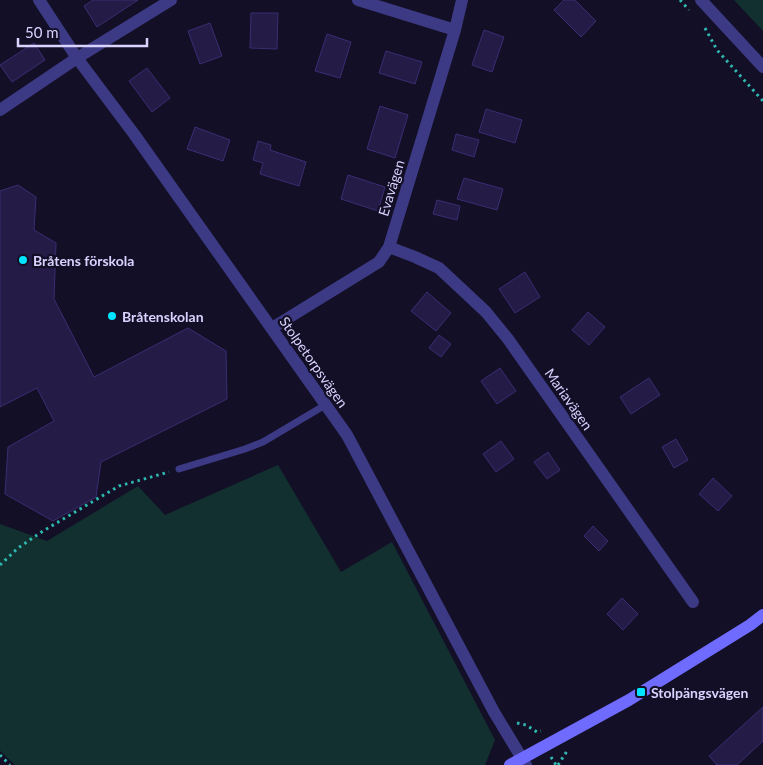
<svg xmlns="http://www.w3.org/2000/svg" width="763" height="765" viewBox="0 0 763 765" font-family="Lato,sans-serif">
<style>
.green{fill:#12302f}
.building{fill:#241b47;stroke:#3b2d73}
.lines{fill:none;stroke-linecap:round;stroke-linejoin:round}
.path{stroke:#2fb8b0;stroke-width:3;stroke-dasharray:2.5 4;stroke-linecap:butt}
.service{stroke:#3d3a85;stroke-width:7}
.minor{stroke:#3d3a85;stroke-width:12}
.tertiary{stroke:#3d3a85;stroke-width:12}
.secondary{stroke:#6f6bff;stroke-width:12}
.poi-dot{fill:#00e5ff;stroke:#130f26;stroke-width:2}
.labels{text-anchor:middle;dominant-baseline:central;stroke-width:4.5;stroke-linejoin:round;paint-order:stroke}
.street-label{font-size:14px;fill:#d9d4ff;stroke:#130f26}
.poi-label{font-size:14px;font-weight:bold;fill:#d9d4ff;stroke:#130f26;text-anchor:start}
</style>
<rect width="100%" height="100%" fill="#130f26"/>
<path class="green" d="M734 0H763V31Z
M278 465 341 572 392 542 495 740 485 765H15L0 751V524L47 541 138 486 165 515Z"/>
<path class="building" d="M93 0H138L97 27 84 6Z
M564 0H575L596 21 581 37 554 10Z
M251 13H278L277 49 250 48Z
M210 23 222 56 200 64 188 31Z
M484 30 504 37 492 72 472 65Z
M327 34 351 42 340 78 315 71Z
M34 43 45 60 12 82 0 65Z
M386 51 422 62 415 84 379 73Z
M147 68 170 98 152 112 129 81Z
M380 106 408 115 395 158 367 149Z
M486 109 522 120 515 143 479 132Z
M195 127 230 140 223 161 187 149Z
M456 134 479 140 474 157 452 150Z
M258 141 271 145 270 150 306 162 299 186 260 174 263 163 253 160Z
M348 175 385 187 378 211 341 199Z
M464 178 503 189 497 210 457 199Z
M18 185 36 197 34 230 56 243 54 299 94 377 188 328 226 351 227 399 101 462 96 497 53 521 5 494 8 447 54 421 37 388 0 407V191Z
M437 200 460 206 457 220 433 214Z
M525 272 540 297 515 313 499 289Z
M427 292 451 313 436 331 411 311Z
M588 312 605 327 589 345 572 330Z
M439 335 451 344 441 357 429 348Z
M500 368 516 391 497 404 481 381Z
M649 378 660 395 631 414 620 397Z
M676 439 688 460 674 468 662 447Z
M501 441 514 459 496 472 483 454Z
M548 452 560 470 547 479 534 462Z
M713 478 732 496 718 511 699 494Z
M593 526 608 541 599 551 584 536Z
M622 598 638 614 623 630 607 614Z
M763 707V741L737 765H717L709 756Z"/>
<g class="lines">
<path class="path" d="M680 0 689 10
M705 28 717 50 763 101
M0 565 18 548 43 531 119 486 169 472
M517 723 526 725 537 732 541 731
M0 755 10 765
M551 757 556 765
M558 765 567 751"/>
<path class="service" d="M179 469 245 449 263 442 327 404"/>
<path class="minor" d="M39 0 77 58 134 134 347 435 494 712 526 765
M358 0 455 30
M0 110 77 58 171 0
M389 247 415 257 439 268 486 312 508 339 693 602
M272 328 379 262 389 247 455 30 462 0"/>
<path class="tertiary" d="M701 0 763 67"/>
<path class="secondary" d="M510 765 629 700 750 625 763 615"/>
</g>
<g class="poi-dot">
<circle cx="23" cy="260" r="5"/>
<circle cx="112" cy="316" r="5"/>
<rect x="636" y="687" width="10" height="10" rx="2.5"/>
</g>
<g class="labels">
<g class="street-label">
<text transform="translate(391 188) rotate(-73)">Evavägen</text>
<text transform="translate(314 362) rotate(55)">Stolpetorpsvägen</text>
<text transform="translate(569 399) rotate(55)">Mariavägen</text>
</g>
<g class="poi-label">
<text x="33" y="260">Bråtens förskola</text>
<text x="122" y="316">Bråtenskolan</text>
<text x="651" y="692">Stolpängsvägen</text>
</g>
</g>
<path d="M18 38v8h129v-8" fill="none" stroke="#d9d4ff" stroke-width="2.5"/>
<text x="25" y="38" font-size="15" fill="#d9d4ff" stroke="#130f26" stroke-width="4" paint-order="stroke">50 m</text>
</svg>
